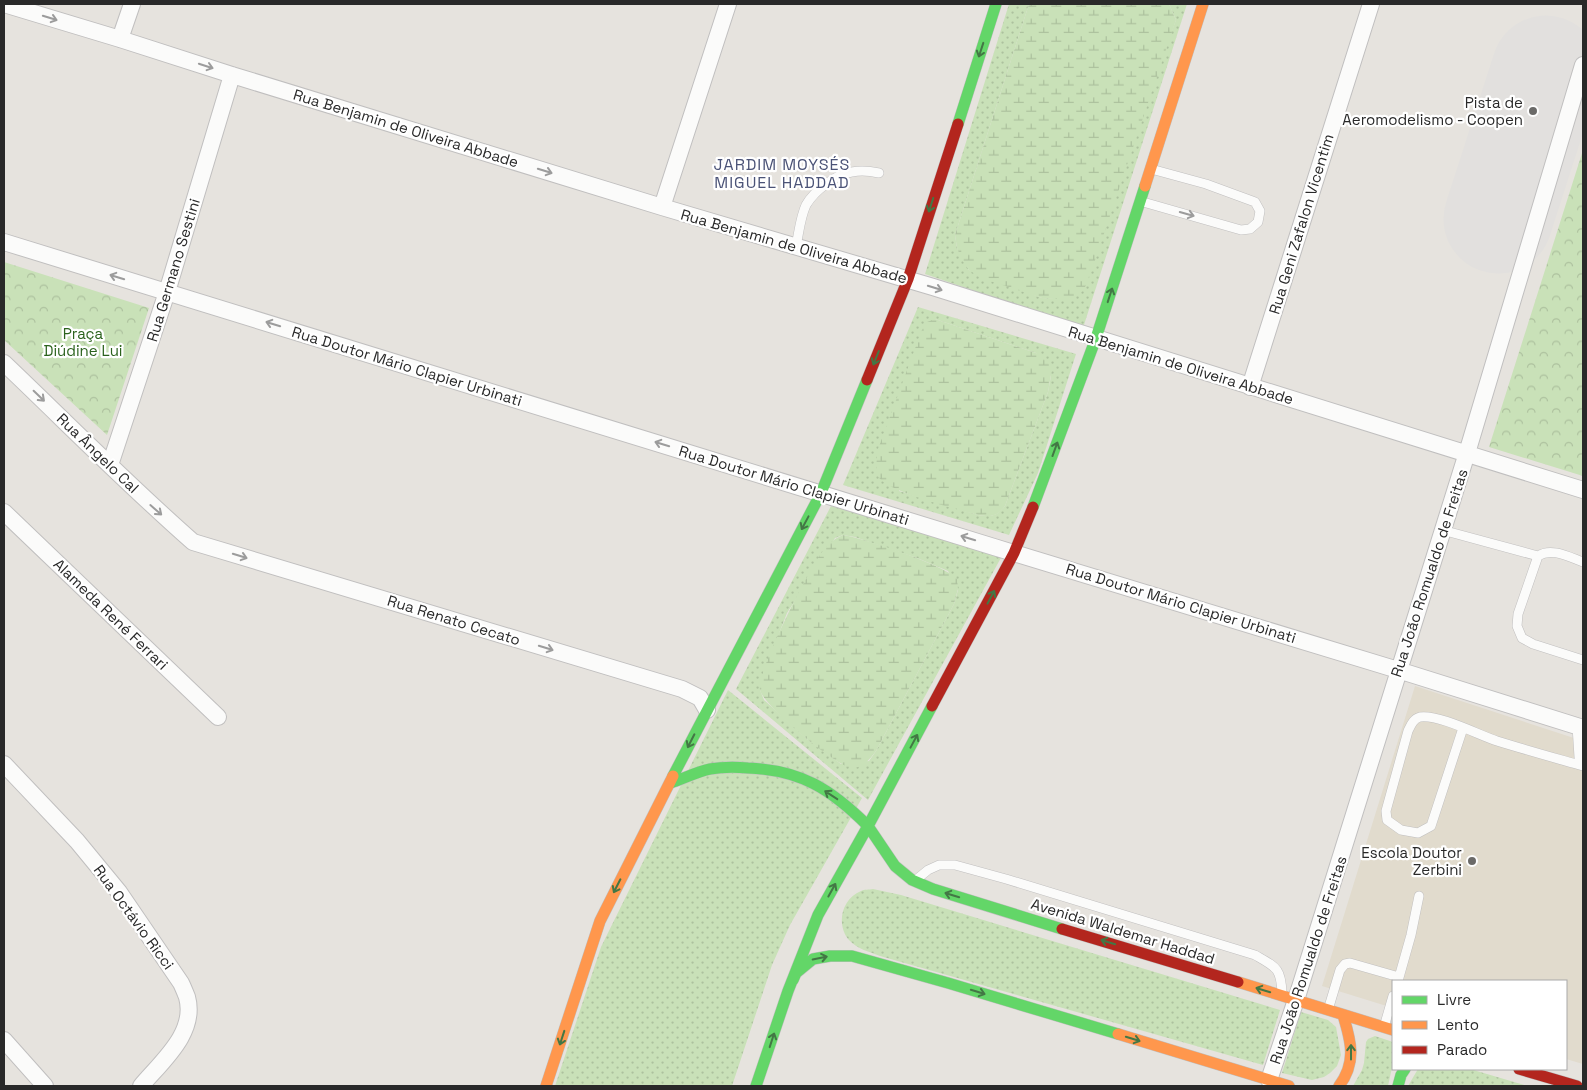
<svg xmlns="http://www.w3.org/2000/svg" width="1587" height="1090" viewBox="0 0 1587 1090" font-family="'Space Grotesk',sans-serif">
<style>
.education{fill:#e1dbcd}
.grass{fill:url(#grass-dots);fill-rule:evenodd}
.wetland{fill:url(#wetland-marsh)}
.park{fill:url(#park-crowns)}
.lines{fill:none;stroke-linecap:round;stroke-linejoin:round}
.runway{stroke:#e2e0de;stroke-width:109}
.lane-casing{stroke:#c0bfbf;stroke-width:10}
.street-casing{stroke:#c0bfbf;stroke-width:18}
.fast-casing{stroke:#c0bfbf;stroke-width:12}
.slow-casing{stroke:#c0bfbf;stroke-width:12}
.jam-casing{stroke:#c0bfbf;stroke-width:12}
.lane{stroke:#fbfbfa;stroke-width:9}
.street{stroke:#fbfbfa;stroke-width:16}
.fast{stroke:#63d668;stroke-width:11}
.slow{stroke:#ff974d;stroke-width:11}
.jam{stroke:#b3261e;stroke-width:11}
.oneway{stroke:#9c9c9c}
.oneway2{stroke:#437745}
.poi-dot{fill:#6b6a68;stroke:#fff;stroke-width:2}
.labels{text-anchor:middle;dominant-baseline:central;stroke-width:4.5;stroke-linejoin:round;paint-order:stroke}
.poi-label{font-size:15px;fill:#292929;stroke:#fff;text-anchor:end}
.street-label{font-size:15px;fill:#292929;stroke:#fff}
.park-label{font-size:15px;fill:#2b621d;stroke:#fff}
.neighbourhood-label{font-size:16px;letter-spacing:1px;fill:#4b5377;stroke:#fff}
</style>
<defs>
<pattern id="grass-dots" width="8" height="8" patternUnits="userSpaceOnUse" patternTransform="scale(1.25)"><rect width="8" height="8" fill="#c9e1b8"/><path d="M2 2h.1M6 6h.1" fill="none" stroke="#adc19e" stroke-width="1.8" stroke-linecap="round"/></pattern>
<pattern id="wetland-marsh" width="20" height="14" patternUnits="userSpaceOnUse" patternTransform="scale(1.25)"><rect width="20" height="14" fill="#c9e1b8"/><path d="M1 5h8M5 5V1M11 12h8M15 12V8" fill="none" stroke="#adc19e"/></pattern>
<pattern id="park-crowns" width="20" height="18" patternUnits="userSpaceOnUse" patternTransform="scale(1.25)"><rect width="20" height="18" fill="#c9e1b8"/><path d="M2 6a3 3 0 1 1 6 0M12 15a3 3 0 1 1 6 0" fill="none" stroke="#adc19e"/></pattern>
</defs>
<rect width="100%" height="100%" fill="#e6e3de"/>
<path class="education" d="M1415 686 1583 741V1064L1566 1059V981H1393V1008L1322 986Z"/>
<path class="grass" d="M1009 4H1029L955 235 957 248 969 270 1042 298 1069 299 1176 20 1169 4H1187L1083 328 925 274Z
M918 307 1076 354 1038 473 1009 535 843 485ZM935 319 1036 353 1051 376 1048 392 1005 506C996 517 991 517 978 515L899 491Z
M831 506 1003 554 868 800 736 689ZM843 535 855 537 872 543 917 558 948 571 958 590 954 604 876 751 869 761 841 764 807 739 772 707 764 700 760 690 765 669 787 613 835 538Z
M728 690 862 798 790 925 772 965 732 1086H555L601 947Z
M873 889 901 895 1280 1010 1263 1065 880 956C870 952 857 949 849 940 836 925 841 899 861 891 864 889 869 890 873 889Z
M1301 1012 1328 1020 1336 1027 1341 1055 1337 1066 1330 1073 1324 1077 1312 1080 1282 1073Z
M1375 1036 1393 1042V1063L1388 1086H1353L1362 1070 1364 1063 1366 1042 1368 1039Z
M1418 1069H1470L1528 1086H1408Z"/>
<path class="wetland" d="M1029 4H1169L1176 20 1087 284 1079 295 1069 299H1054L1042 298 981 278 969 270 962 260 957 248 955 235Z
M935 319 1036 353 1047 361 1052 369 1048 392 1005 506C997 517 991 517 978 515 960 510 884 491 878 476 875 468 877 457 878 449L923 327 927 322Z
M843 535C860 538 876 544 892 549 914 557 938 565 957 578L958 589 954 604 876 751C870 759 863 768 852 768 837 767 763 705 760 690 757 671 807 574 820 555 826 546 833 539 843 535Z"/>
<path class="park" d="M1583 150V476L1489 447Z
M4 262 149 308 107 435 4 340Z"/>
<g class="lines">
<path class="runway" d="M1498 219 1546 70"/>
<g class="lane-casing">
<path id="lane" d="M1143 202 1241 230 1250 229 1258 222 1260 211 1255 202 1206 184 1151 169
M796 246C799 233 800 218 806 205 814 191 836 174 852 172 861 170 870 171 879 173
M1442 530 1538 556 1518 614 1517 626 1522 638 1533 644 1583 660
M1538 556C1551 547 1569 557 1583 562
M1577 726 1579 757 1583 765
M1463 728 1431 826 1418 833 1401 830 1387 820 1386 811 1408 731C1411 725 1413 719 1420 717 1438 714 1479 735 1497 741 1526 750 1555 758 1583 766
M917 879 928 870 939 865H955L1006 879 1255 955C1276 967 1281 968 1282 993
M1398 981 1411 935 1419 896
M1328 1010 1340 970 1345 964 1350 963 1399 977
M1384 1027 1393 996"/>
</g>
<g class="street-casing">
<path id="street" d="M4 4 120 39 232 75 662 207 933 287 1583 490
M120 39 132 4
M662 207 728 4
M4 242 994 547 1398 670 1583 728
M4 363C67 423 128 485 193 542L682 689 700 698 707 710
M1250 387 1371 4
M110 465 167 292 232 75
M4 512 218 717
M4 764 77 841 119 892 181 983C183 987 185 992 187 997 197 1033 161 1062 141 1086
M4 1040 45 1086
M1269 1080 1296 1000 1467 453 1583 65"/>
</g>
<g class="fast-casing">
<path id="fast" d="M958 124 996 4
M1033 507 1096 338 1145 186
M673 776 821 493 867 380
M670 783C683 779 696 772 710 769 722 767 735 767 748 768 801 770 831 789 868 826
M868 826 895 866 912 880 933 889 1062 929
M793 980 796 973 813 959 830 956H852L948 983 1118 1034
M756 1086 788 991 818 915 868 826 932 706
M1398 1086 1401 1075 1405 1069"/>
</g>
<g class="slow-casing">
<path id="slow" d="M1145 186 1203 4
M1238 982 1393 1030
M1118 1034 1289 1086
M546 1086 600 921 673 776
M1339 1086C1357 1062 1351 1041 1343 1015"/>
</g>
<g class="jam-casing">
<path id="jam" d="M867 380 908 279 958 124
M932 706 1014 553 1033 507
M1062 929 1238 982
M1519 1069 1577 1086"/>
</g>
<use href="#lane" class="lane"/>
<use href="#street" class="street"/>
<use href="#fast" class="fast"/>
<use href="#slow" class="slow"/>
<use href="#jam" class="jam"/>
</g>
<defs><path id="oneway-shaft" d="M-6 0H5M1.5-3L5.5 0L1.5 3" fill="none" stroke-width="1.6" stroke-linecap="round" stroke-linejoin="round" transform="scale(1.25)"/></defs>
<g class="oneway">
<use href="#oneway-shaft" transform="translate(50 18) rotate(17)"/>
<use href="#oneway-shaft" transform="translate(206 66) rotate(18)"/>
<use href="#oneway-shaft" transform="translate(545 171) rotate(17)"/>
<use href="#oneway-shaft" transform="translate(1187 214) rotate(16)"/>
<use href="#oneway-shaft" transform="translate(117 277) rotate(-163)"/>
<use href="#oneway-shaft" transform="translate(935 288) rotate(17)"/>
<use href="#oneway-shaft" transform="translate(273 324) rotate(-163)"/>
<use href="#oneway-shaft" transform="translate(39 396) rotate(44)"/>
<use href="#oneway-shaft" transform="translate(662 444) rotate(-163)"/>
<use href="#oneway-shaft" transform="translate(156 510) rotate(41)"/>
<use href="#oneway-shaft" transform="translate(968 538) rotate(-163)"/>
<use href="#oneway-shaft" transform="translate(240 556) rotate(17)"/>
<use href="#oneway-shaft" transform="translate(546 648) rotate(17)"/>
</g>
<g class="oneway2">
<use href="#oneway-shaft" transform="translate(981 50) rotate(108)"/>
<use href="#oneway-shaft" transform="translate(931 205) rotate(108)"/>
<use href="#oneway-shaft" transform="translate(1110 295) rotate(-72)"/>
<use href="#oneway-shaft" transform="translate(876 358) rotate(112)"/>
<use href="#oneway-shaft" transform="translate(1055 449) rotate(-70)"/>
<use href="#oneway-shaft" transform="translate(805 523) rotate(118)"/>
<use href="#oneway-shaft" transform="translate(991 597) rotate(-62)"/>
<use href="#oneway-shaft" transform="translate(691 741) rotate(117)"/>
<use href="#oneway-shaft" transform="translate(914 741) rotate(-62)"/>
<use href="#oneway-shaft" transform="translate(831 795) rotate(-147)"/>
<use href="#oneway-shaft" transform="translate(617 886) rotate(117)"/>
<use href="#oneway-shaft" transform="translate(832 890) rotate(-61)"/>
<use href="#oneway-shaft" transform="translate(952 895) rotate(-163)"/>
<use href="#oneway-shaft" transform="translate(1108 942) rotate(-163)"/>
<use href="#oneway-shaft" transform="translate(820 958) rotate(-12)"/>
<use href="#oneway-shaft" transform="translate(1263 990) rotate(-163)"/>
<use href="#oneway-shaft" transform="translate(978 992) rotate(17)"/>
<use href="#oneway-shaft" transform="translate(562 1038) rotate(108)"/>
<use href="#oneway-shaft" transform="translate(1133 1039) rotate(17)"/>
<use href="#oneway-shaft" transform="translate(772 1040) rotate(-72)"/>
<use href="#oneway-shaft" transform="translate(1351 1052) rotate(-90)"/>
</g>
<g class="poi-dot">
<circle cx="1533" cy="111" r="5"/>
<circle cx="1472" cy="861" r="5"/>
</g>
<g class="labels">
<g class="poi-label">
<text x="1523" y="102">Pista de<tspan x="1523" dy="17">Aeromodelismo - Coopen</tspan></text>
<text x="1462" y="852">Escola Doutor<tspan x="1462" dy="17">Zerbini</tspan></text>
</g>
<g class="street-label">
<text transform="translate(406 128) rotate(17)">Rua Benjamin de Oliveira Abbade</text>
<text transform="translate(1301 224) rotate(-73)">Rua Geni Zafalon Vicentim</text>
<text transform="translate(794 246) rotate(16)">Rua Benjamin de Oliveira Abbade</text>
<text transform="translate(173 270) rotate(-73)">Rua Germano Sestini</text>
<text transform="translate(1181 365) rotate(17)">Rua Benjamin de Oliveira Abbade</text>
<text transform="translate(407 366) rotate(17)">Rua Doutor Mário Clapier Urbinati</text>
<text transform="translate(98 453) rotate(44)">Rua Ângelo Cal</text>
<text transform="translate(794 485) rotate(17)">Rua Doutor Mário Clapier Urbinati</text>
<text transform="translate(1429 573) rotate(-72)">Rua João Romualdo de Freitas</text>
<text transform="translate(1181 603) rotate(17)">Rua Doutor Mário Clapier Urbinati</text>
<text transform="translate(111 614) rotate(44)">Alameda René Ferrari</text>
<text transform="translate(454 620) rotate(17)">Rua Renato Cecato</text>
<text transform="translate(134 917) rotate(54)">Rua Octávio Ricci</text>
<text transform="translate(1123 931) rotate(17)">Avenida Waldemar Haddad</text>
<text transform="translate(1308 960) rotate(-72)">Rua João Romualdo de Freitas</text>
</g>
<g class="park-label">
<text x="83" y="333">Praça<tspan x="83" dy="17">Diúdine Lui</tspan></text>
</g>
<g class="neighbourhood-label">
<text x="782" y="164">JARDIM MOYSÉS<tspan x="782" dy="18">MIGUEL HADDAD</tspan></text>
</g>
</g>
<rect width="1587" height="1090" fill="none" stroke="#292929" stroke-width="10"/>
<rect x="1392" y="980" width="175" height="90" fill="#ffffff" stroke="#a9a9a9"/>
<rect x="1402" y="996" width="25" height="8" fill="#63d668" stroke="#a9a9a9"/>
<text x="1437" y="1005" font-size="15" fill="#292929">Livre</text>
<rect x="1402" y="1021" width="25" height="8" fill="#ff974d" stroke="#a9a9a9"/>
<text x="1437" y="1030" font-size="15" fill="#292929">Lento</text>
<rect x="1402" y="1046" width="25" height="8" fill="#b3261e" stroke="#a9a9a9"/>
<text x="1437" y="1055" font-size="15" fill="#292929">Parado</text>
</svg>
